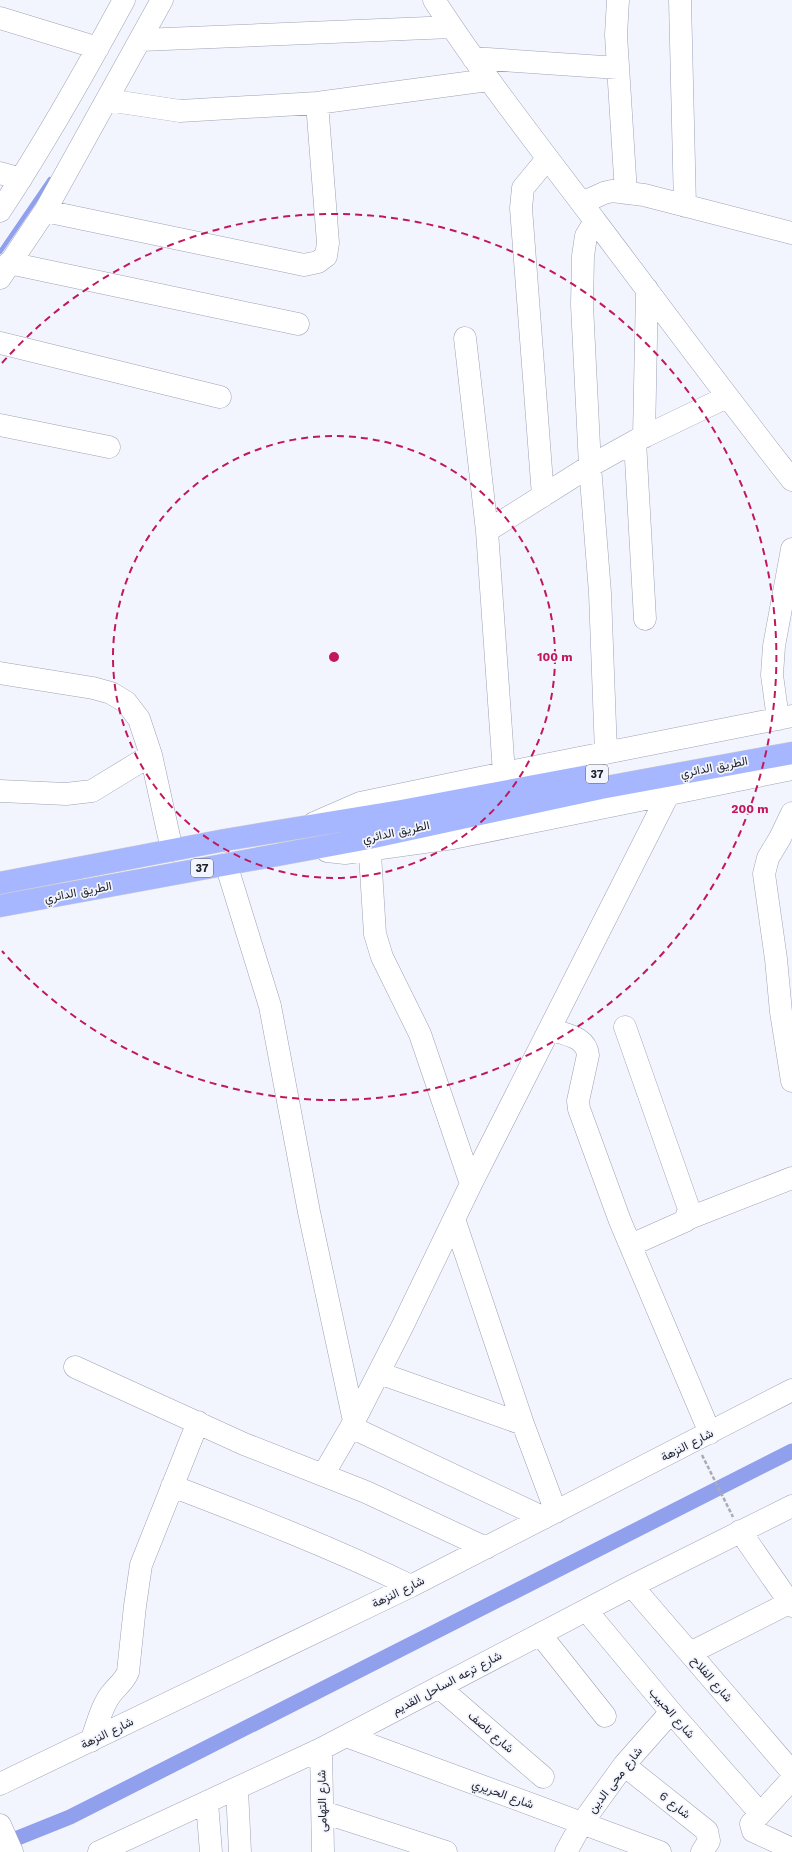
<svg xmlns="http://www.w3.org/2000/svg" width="792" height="1852" viewBox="0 0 792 1852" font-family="'Work Sans',Vazirmatn,sans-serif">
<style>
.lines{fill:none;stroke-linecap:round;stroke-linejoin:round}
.stream{stroke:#91a0ed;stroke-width:4.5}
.canal{stroke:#91a0ed;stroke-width:15}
.minor-casing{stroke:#9da2b7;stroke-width:23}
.highway-casing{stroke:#d2d2d4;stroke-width:23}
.path{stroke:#aaacb4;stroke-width:2.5;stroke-dasharray:4 2;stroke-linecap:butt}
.minor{stroke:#fff;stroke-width:22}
.highway{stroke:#a7b7ff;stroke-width:22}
.ring{fill:none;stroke:#c2185b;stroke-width:2;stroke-dasharray:7 5}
.labels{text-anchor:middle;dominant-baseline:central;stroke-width:3.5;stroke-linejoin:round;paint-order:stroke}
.shield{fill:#f3f5fe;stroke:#5e6068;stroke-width:1}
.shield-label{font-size:11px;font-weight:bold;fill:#1e2028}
.street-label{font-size:12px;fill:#1e2028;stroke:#f3f5fe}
.centre{fill:#c2185b;stroke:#f3f5fe;stroke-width:2}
.ring-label{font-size:12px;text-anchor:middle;font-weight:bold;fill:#c2185b;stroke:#f3f5fe;stroke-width:3.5;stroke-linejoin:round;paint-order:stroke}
</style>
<rect width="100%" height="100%" fill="#f3f5fe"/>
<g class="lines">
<path class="stream" d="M0 252 50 179"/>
<path class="canal" d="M0 1845 70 1817 792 1451"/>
<g class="minor-casing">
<path id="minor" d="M434 0C484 77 541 149 596 222 661 308 725 395 792 480
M618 0 616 35 626 193
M680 0 685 206
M0 18 98 48
M141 40 452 27
M473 58 618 68
M107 100 180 111 317 103 488 80
M0 173 21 179
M582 203 604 193 612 191 644 195 792 233
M0 211C45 143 85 72 124 0
M45 211 304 265 318 262 326 256 328 243 317 103
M595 221 586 236 583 256 582 305 590 466 600 593 606 753
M9 263 298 324
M0 278 45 211 162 0
M465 338 487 531 504 773
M0 343 220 397
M0 425 109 447
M644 437 647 289
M635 441 645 619
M543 496 521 208 523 188 547 159
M487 531 590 466 635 441 727 397
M0 673 93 688 111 693 126 702 139 719 151 755 172 850
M778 719 772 675 774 646 792 549
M0 791 66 794 92 791 151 755
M792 813 780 838 768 858 764 874 776 959 781 1012 792 1081
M314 823 360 803 504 773 792 716
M369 838 375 934 382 957 420 1034 471 1184
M327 851 345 853 453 838 792 769
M226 864 270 1006 309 1212 354 1421
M625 1027 689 1209 685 1221 631 1245
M550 1029C565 1035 586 1036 588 1055L578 1101 579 1109 620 1221 710 1433
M454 1219 523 1424 556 1512
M687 1219 792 1178
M75 1367 244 1444 366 1492 486 1548
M379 1373 523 1424
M351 1427 402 1327 471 1184 669 793
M323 1475 351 1427 544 1518
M172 1486C253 1517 333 1548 411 1586
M740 1531 792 1606
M632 1586 792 1772
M586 1610 671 1712 760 1813
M540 1634 605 1716
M690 1653 789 1603
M439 1687 543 1777
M346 1736 660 1852
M91 1741C97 1726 101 1707 111 1694 117 1686 124 1682 128 1672L135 1606 141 1565 198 1422
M321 1749 323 1852
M624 1765 707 1831 709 1841 702 1852
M792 1779 751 1824 753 1831 792 1849
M0 1784 411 1586 792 1390
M237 1789 240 1852
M207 1803 211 1852
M323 1812 446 1852
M0 1825 12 1852
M99 1852 321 1749 632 1586 792 1506
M566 1852 582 1823 624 1765 671 1712"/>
</g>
<g class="highway-casing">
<path id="highway" d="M0 883 225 840 401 811 588 776
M0 906 369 838 601 788 792 753"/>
</g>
<path class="path" d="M702 1455 733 1517"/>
<use href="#minor" class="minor"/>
<use href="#highway" class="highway"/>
</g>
<g class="ring">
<circle cx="334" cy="657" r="221"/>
<path d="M2 363A443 443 0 1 1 2 951"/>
</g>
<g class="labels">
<g class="shield">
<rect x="586" y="765" width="22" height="18" rx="3"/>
<rect x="191" y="859" width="22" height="18" rx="3"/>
</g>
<g class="shield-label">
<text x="597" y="774">37</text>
<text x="202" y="868">37</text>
</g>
<g class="street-label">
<text transform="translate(714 767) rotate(-11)">الطريق الدائري</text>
<text transform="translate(396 832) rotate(-12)">الطريق الدائري</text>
<text transform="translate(78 892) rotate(-11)">الطريق الدائري</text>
<text transform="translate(687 1445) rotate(-27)">شارع النزهة</text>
<text transform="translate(398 1592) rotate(-26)">شارع النزهة</text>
<text transform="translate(712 1679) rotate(49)">شارع الفلاح</text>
<text transform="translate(447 1683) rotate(-28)">شارع ترعه الساحل القديم</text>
<text transform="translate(672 1713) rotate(49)">شارع الحبيب</text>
<text transform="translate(491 1732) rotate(41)">شارع ناصف</text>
<text transform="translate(107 1733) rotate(-26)">شارع النزهة</text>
<text transform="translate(615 1780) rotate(-52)">شارع محى الدين</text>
<text transform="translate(503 1794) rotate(20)">شارع الحريري</text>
<text transform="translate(322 1801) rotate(-91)">شارع التهامى</text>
<text transform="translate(675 1805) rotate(38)">شارع 6</text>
</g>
</g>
<circle cx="334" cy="657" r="6" class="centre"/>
<g class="ring-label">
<text x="555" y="661">100 m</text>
<text x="750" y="813">200 m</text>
</g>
</svg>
